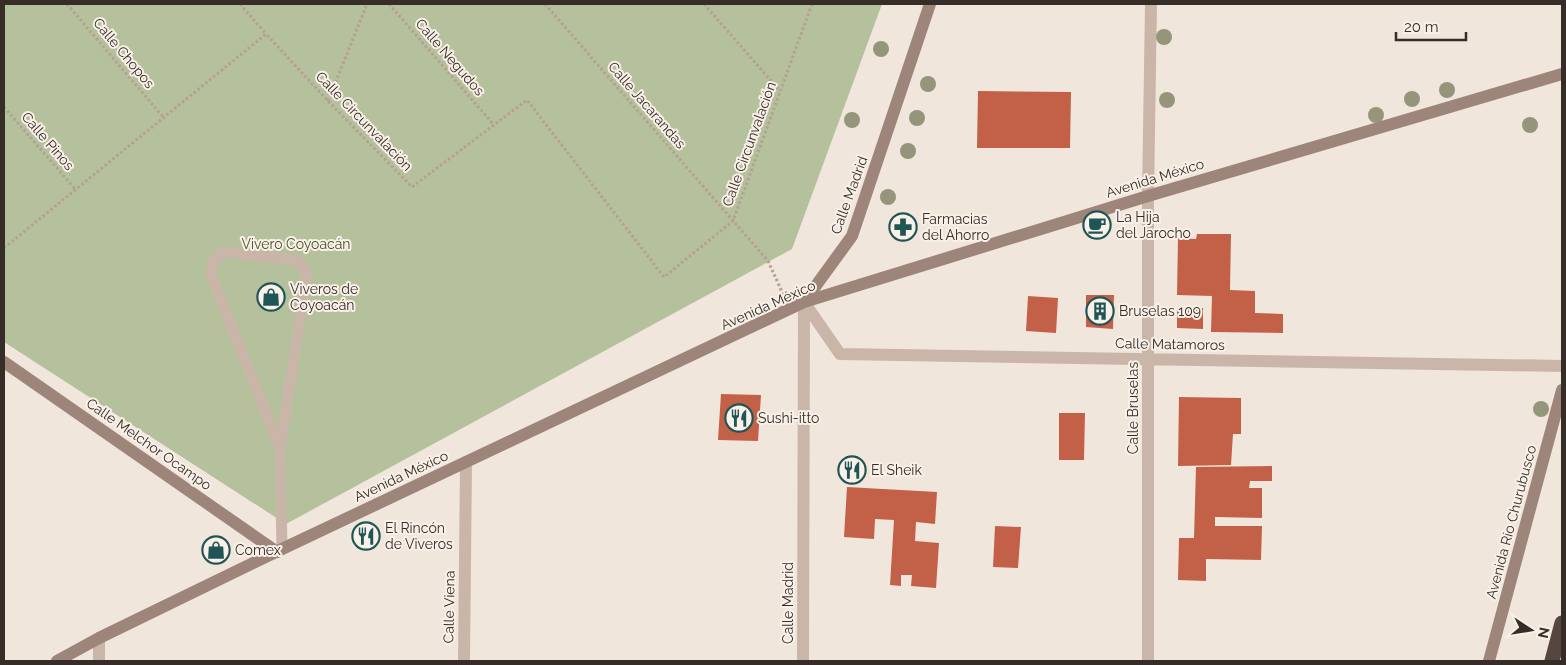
<svg xmlns="http://www.w3.org/2000/svg" width="1566" height="665" viewBox="0 0 1566 665" font-family="Raleway,sans-serif">
<style>
.green{fill:#b5c09c}
.building{fill:#c36148}
.lines{fill:none;stroke-linecap:round;stroke-linejoin:round}
.path{stroke:#b5a092;stroke-width:3;stroke-dasharray:2.5 2.5;stroke-linecap:butt}
.lane{stroke:#c9b6a8;stroke-width:11}
.street{stroke:#c9b6a8;stroke-width:12}
.secondary{stroke:#9d8579;stroke-width:12}
.highway{stroke:#57463f;stroke-width:15}
.tree{fill:#94957b}
.labels{text-anchor:middle;dominant-baseline:central;stroke-width:4;stroke-linejoin:round;paint-order:stroke}
.street-label{font-size:14px;fill:#362c28;stroke:#f9f0e8}
.poi-label{font-size:14px;fill:#362c28;stroke:#f9f0e8;text-anchor:start}
.park-label{font-size:14px;fill:#47532c;stroke:#f9f0e8}
</style>
<rect width="100%" height="100%" fill="#f1e6dc"/>
<path class="green" d="M4 4H882L792 249 286 524 4 342Z"/>
<path class="building" d="M978 91 1071 92 1070 148H977Z
M1197 234H1231L1230 290 1255 291V313L1283 314V333L1211 332 1212 296 1177 295 1178 238 1196 239Z
M1086 295H1114L1113 329 1086 327Z
M1028 296 1058 298 1056 333 1026 331Z
M1177 308H1203V329L1177 328Z
M721 394 761 395 758 441 718 440Z
M1179 397 1241 398V434H1233L1231 465 1178 466Z
M1059 413H1085L1084 460H1059Z
M1272 466V481H1250L1249 488H1262V518L1215 517V526H1262L1261 560 1206 559V581L1178 580 1179 538H1194L1196 467Z
M847 487 937 492 935 524 916 522 915 541 939 543 936 588 911 586 912 575H901V586L890 585 894 520 875 519 874 539 844 537Z
M995 526 1021 527 1018 568 993 567Z"/>
<g class="lines">
<path class="path" d="M67 4 164 118
M240 4 266 34
M389 4 494 125
M545 4 768 261 783 294
M704 4 780 91
M328 101 367 4
M4 107 76 190
M4 248 266 34 328 101 412 187 527 100 664 277 733 221 812 4"/>
<path class="lane" d="M280 448 211 275 213 261 222 252 296 260 304 268 307 275 280 448 282 549"/>
<path class="street" d="M804 302 840 354 1562 366
M99 638V661
M464 661 466 462
M803 661 804 302
M1148 661V196L1151 4"/>
<path class="secondary" d="M804 302 852 236 930 4
M4 362 277 552
M57 661 99 638 282 549 804 302 1148 196 1562 74
M1489 661 1562 390"/>
<path class="highway" d="M1552 661 1562 623"/>
</g>
<g class="tree">
<circle cx="1164" cy="37" r="8"/>
<circle cx="881" cy="49" r="8"/>
<circle cx="928" cy="84" r="8"/>
<circle cx="1447" cy="90" r="8"/>
<circle cx="1412" cy="99" r="8"/>
<circle cx="1167" cy="100" r="8"/>
<circle cx="1376" cy="115" r="8"/>
<circle cx="917" cy="118" r="8"/>
<circle cx="852" cy="120" r="8"/>
<circle cx="1530" cy="125" r="8"/>
<circle cx="908" cy="151" r="8"/>
<circle cx="888" cy="197" r="8"/>
<circle cx="1541" cy="409" r="8"/>
</g>
<defs>
<g id="cafe-ring" transform="scale(1.4375)"><circle r="9.5" fill="#f9f0e8" stroke="#1f5556" stroke-width="1.5"/><path d="M-5.5-4.5H6V0H3Q3 3.5 0 3.5H-2.5Q-5.5 3.5-5.5 0ZM3-3.2v2h1.7v-2ZM-6 4.5H4V6H-6Z" fill="#1f5556"/></g>
<g id="pharmacy-ring" transform="scale(1.4375)"><circle r="9.5" fill="#f9f0e8" stroke="#1f5556" stroke-width="1.5"/><path d="M-2-6h4v4h4v4h-4v4h-4v-4h-4v-4h4Z" fill="#1f5556"/></g>
<g id="shop-ring" transform="scale(1.4375)"><circle r="9.5" fill="#f9f0e8" stroke="#1f5556" stroke-width="1.5"/><path d="M-5-2.5h2.3a2.7 3.5 0 0 1 5.4 0H5L5.5 6h-11ZM-1.5-2.5h3a1.5 2.3 0 0 0-3 0Z" fill="#1f5556"/></g>
<g id="building-ring" transform="scale(1.4375)"><circle r="9.5" fill="#f9f0e8" stroke="#1f5556" stroke-width="1.5"/><path d="M-4-6H4V6H1V3H-1V6H-4ZM-2.5-4.3h1.7v1.8h-1.7ZM.8-4.3h1.7v1.8H.8ZM-2.5-1h1.7V.8h-1.7ZM.8-1h1.7V.8H.8Z" fill="#1f5556"/></g>
<g id="restaurant-ring" transform="scale(1.4375)"><circle r="9.5" fill="#f9f0e8" stroke="#1f5556" stroke-width="1.5"/><path d="M-5-6h1v4h1v-4h1v4h1v-4h1v5L-1.5 .5V6h-2V.5L-5-1ZM5-6V6H3V1.5H1.5Q1.5-4 5-6Z" fill="#1f5556"/></g>
</defs>
<g fill-rule="evenodd">
<use href="#cafe-ring" x="1097" y="225"/>
<use href="#pharmacy-ring" x="903" y="227"/>
<use href="#shop-ring" x="271" y="297"/>
<use href="#building-ring" x="1100" y="311"/>
<use href="#restaurant-ring" x="739" y="418"/>
<use href="#restaurant-ring" x="852" y="470"/>
<use href="#restaurant-ring" x="366" y="536"/>
<use href="#shop-ring" x="216" y="550"/>
</g>
<g class="labels">
<g class="street-label">
<text transform="translate(124 53) rotate(50)">Calle Chopos</text>
<text transform="translate(450 57) rotate(49)">Calle Negudos</text>
<text transform="translate(647 105) rotate(49)">Calle Jacarandas</text>
<text transform="translate(364 121) rotate(46)">Calle Circunvalación</text>
<text transform="translate(48 141) rotate(49)">Calle Pinos</text>
<text transform="translate(749 144) rotate(-70)">Calle Circunvalación</text>
<text transform="translate(1155 178) rotate(-17)">Avenida México</text>
<text transform="translate(849 195) rotate(-70)">Calle Madrid</text>
<text transform="translate(768 305) rotate(-24)">Avenida México</text>
<text transform="translate(1170 344) rotate(1)">Calle Matamoros</text>
<text transform="translate(1133 408) rotate(-90)">Calle Bruselas</text>
<text transform="translate(149 444) rotate(35)">Calle Melchor Ocampo</text>
<text transform="translate(401 476) rotate(-25)">Avenida México</text>
<text transform="translate(1511 522) rotate(-75)">Avenida Río Churubusco</text>
<text transform="translate(788 603) rotate(-90)">Calle Madrid</text>
<text transform="translate(449 607) rotate(-89)">Calle Viena</text>
</g>
<g class="poi-label">
<text x="1116" y="217">La Hija<tspan x="1116" dy="16">del Jarocho</tspan></text>
<text x="922" y="219">Farmacias<tspan x="922" dy="16">del Ahorro</tspan></text>
<text x="290" y="289">Viveros de<tspan x="290" dy="16">Coyoacán</tspan></text>
<text x="1119" y="311">Bruselas 109</text>
<text x="758" y="418">Sushi-itto</text>
<text x="871" y="470">El Sheik</text>
<text x="385" y="528">El Rincón<tspan x="385" dy="16">de Viveros</tspan></text>
<text x="235" y="550">Comex</text>
</g>
<g class="park-label">
<text x="296" y="244">Vivero Coyoacán</text>
</g>
</g>
<rect width="1566" height="665" fill="none" stroke="#362c28" stroke-width="10"/>
<g transform="translate(1531 630) rotate(102)" stroke="#f9f0e8" stroke-width="4" paint-order="stroke">
<path d="M0-4L9 19L0 12L-9 19Z" fill="#362c28"/>
<text y="-8" font-size="14" font-weight="bold" text-anchor="middle" fill="#362c28">N</text>
</g>
<path d="M1396 32v8h70v-8" fill="none" stroke="#362c28" stroke-width="2.5"/>
<text x="1404" y="32" font-size="15" fill="#362c28" stroke="#f9f0e8" stroke-width="4" paint-order="stroke">20 m</text>
</svg>
